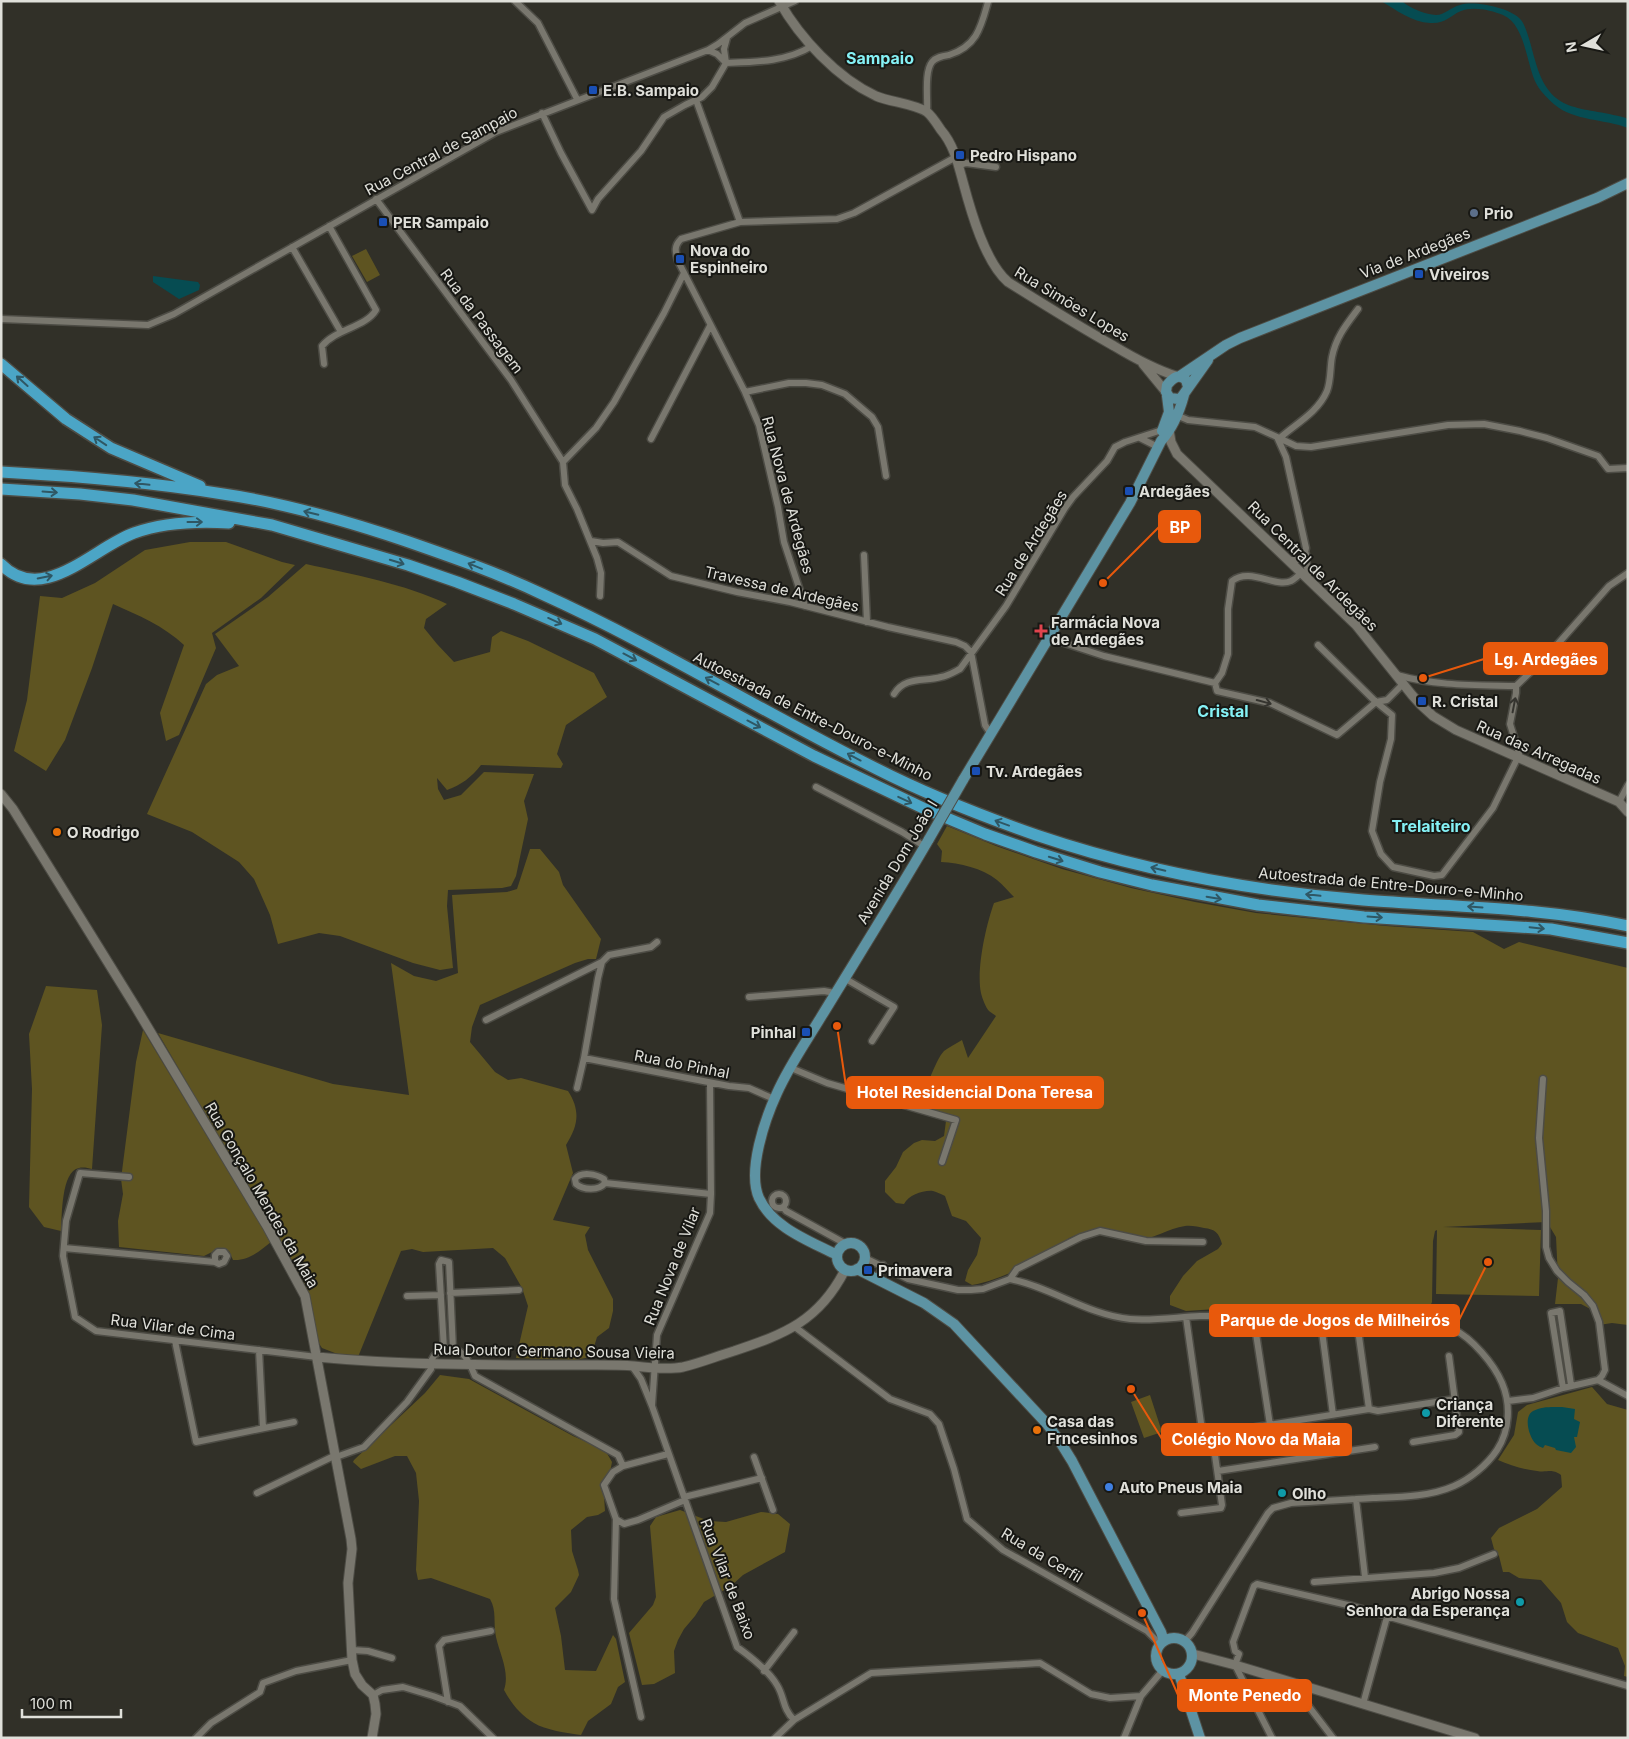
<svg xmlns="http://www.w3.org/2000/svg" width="1629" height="1739" viewBox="0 0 1629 1739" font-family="Inter,sans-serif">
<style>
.green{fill:#5e5421}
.water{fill:#064c52}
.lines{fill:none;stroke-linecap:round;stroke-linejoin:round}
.street-casing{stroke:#4d4c45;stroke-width:9}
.secondary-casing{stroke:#4d4c45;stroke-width:11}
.primary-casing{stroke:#4d4c45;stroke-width:12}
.highway-casing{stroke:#4d4c45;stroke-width:14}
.street{stroke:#79776e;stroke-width:6}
.secondary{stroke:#79776e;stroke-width:9}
.primary{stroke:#5d93a3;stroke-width:10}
.highway{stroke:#4ba5c6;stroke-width:11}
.primary-bridge-casing{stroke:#4d4c45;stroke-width:12;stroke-linecap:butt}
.primary-bridge{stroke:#5d93a3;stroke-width:10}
.oneway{stroke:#2f5764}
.oneway2{stroke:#35342f}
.transit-dot{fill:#1a4fb4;stroke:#181814;stroke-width:2}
.service-dot{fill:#5c6f8a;stroke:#181814;stroke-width:2}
.health-dot{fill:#e0444e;stroke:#181814;stroke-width:2}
.food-dot{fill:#e8710a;stroke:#181814;stroke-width:2}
.culture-dot{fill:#0f9aa8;stroke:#181814;stroke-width:2}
.shop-dot{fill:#3f7fe0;stroke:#181814;stroke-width:2}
.labels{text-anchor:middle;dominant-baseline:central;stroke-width:4;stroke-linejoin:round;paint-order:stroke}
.poi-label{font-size:15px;font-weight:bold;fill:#e0e0da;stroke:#181814;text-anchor:start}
.street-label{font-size:15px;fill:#e0e0da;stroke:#181814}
.neighbourhood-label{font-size:16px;font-weight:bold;fill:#85f1f5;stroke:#181814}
.leader{fill:none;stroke:#e8590c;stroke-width:2}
.callout-dot{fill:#e8590c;stroke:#181814;stroke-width:2}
.callout{fill:#e8590c;stroke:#e8590c;stroke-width:2}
.callout-label{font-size:16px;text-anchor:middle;font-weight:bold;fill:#fff}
</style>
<rect width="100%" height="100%" fill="#313028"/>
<path class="green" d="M366 249 380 275 367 282 352 256Z
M190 542H226L282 562 295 565 261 598 212 633 216 648 179 735 166 741 160 713 184 645C164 626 138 615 113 604L92 668 65 740 46 771 14 751 27 700 40 596 62 598 95 583 145 550Z
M306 564C352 574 405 584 447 604L426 619 424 628 437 644 454 662 490 652 492 637 501 631 528 641 594 673 607 697 566 725 557 754 563 764 561 768 481 765C472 777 461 785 447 790L437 778 438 789 444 800 461 795 484 772 534 774 524 801 528 819 516 876 511 886 502 888 448 890 447 906 453 968 440 970 413 963 340 936 319 933 278 944 270 915 254 879 239 862 192 832 147 814 206 684 217 675 239 666 215 634 268 597Z
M947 826 996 846 1062 869 1131 888 1195 902 1256 913 1386 926 1473 932 1504 949 1519 942 1628 968V1325L1612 1323 1599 1325 1594 1311 1581 1304H1555L1558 1278 1556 1237 1547 1222 1443 1227 1541 1230 1539 1296 1436 1294 1437 1230 1435 1231 1433 1241 1432 1302 1426 1316 1346 1308 1264 1309 1247 1307 1186 1311 1170 1305V1296L1183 1276 1197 1261 1218 1249 1222 1244C1219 1233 1215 1229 1204 1228 1199 1227 1191 1225 1185 1226 1168 1228 1152 1241 1134 1240 1114 1240 1093 1230 1074 1236 1067 1238 1061 1245 1055 1249 1030 1264 1001 1280 972 1285L965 1281 968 1270 977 1255 981 1238 966 1221 952 1216 945 1196C941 1194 937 1192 933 1191 923 1190 909 1195 904 1204L896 1203 885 1192V1181L896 1167 903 1152 914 1143 922 1140 935 1141 944 1136 946 1121C938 1112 926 1113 917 1105 927 1090 934 1062 944 1051 949 1047 956 1044 962 1040L968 1058 996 1016C994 1014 991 1013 989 1011 986 1008 982 998 981 993 976 970 986 925 994 903L1014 897C1009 892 1003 885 997 880 982 868 960 863 941 862L942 851 937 844Z
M530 849H540L559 872 563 885 601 939 596 959H588L575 963 480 1005 472 1027 470 1042 495 1072 508 1080 521 1078 568 1091C581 1111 578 1126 566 1145L573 1173 553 1220 590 1227 585 1235 588 1250 613 1299V1311L609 1328 597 1337 591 1357 575 1360 516 1358 528 1306 522 1288 505 1258 493 1248 423 1252 412 1249 401 1251 358 1357 340 1355 322 1348C313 1336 311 1307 306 1292 299 1270 286 1249 273 1230L158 1033 333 1084 409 1095 391 963 414 976 436 981 458 973 452 895 507 892 517 889Z
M46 986 97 990 102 1025 92 1169C88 1168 83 1167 79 1168 61 1171 62 1217 61 1231L44 1227 29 1207 32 1089 29 1034Z
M143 1030 271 1242C260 1251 248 1261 233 1260L229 1251 220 1248 204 1256 119 1247 118 1221 123 1194 121 1179 136 1062Z
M440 1375 469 1379 573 1436 605 1450 612 1462 610 1472 603 1481 605 1511 598 1515 587 1517 571 1530 572 1551 578 1570 579 1575 571 1592 555 1608 561 1636 565 1670 596 1671 613 1635 616 1639 625 1682 618 1687 611 1704 588 1721 581 1735C567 1733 545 1730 534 1723 521 1716 511 1703 504 1690 510 1672 500 1655 496 1637 493 1623 497 1611 490 1599L431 1578 418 1580 416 1570 419 1501 416 1473 407 1456H395L361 1469 353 1462 354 1460 425 1393Z
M1592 1387 1607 1404 1628 1410V1677L1624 1676 1625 1666 1618 1648 1578 1633 1567 1622 1561 1603 1541 1580 1519 1578 1509 1572H1503L1499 1556 1494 1549 1491 1538 1499 1528 1537 1509 1562 1487 1561 1475C1551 1468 1548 1473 1537 1471 1524 1470 1510 1465 1498 1460L1514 1435 1518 1412 1527 1405Z
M1150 1395 1162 1432 1144 1438 1131 1402Z
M680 1510 709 1521 726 1522 761 1512 778 1514 790 1524 785 1552 743 1575 731 1586 704 1602 695 1616 684 1629 678 1640 674 1651 675 1673 654 1684 642 1685 629 1633 653 1605 656 1597 650 1526 656 1517Z"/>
<path class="water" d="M1381 1C1387 1 1395 0 1401 1 1404 2 1404 3 1407 5 1415 10 1425 14 1436 15 1445 15 1451 7 1460 5 1474 0 1512 8 1521 20 1527 27 1532 50 1535 60 1550 116 1580 105 1626 118L1628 120V128C1605 119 1574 121 1555 105 1549 100 1541 92 1537 85 1526 65 1526 25 1503 15 1491 10 1473 6 1461 11 1449 16 1446 24 1430 23 1412 22 1396 10 1381 1Z
M153 276 198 282 200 285 199 290 179 299 153 282Z
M1562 1407 1575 1409 1574 1419 1580 1422 1577 1437H1574L1576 1447 1571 1453 1556 1450 1555 1448 1545 1445 1543 1448C1541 1447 1538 1446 1536 1444 1529 1437 1523 1417 1533 1411 1542 1406 1553 1407 1562 1407Z"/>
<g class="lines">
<g class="street-casing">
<path id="street" d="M515 1 538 23 577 99
M708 50 717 54 725 62
M726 63 724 49 727 38
M696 100 740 222
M927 112C928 99 924 72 932 62 936 57 943 56 949 55 977 46 981 27 988 2
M542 113 561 153 592 210
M959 165 966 163 996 167
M376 199 511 380 563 462 565 485 577 509 597 558 601 573 600 596
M592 210 598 199 641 151 664 117 685 105 702 97 712 87 726 63C755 62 786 62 812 46
M292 247 341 332
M1 319 148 325 174 314 496 132 708 50 718 44 745 23 795 1
M324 364 322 346C336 329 366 327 376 310L329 226
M745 392 789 383H806L822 385 845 394 872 417 878 427 886 476
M1176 415 1188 420 1255 427 1277 437 1286 457 1306 548 1304 557 1297 560H1288
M1277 437 1296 446 1311 447 1448 425 1484 424 1520 431 1547 438 1598 456 1608 469 1628 468
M1281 437C1297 423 1318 412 1327 391 1331 381 1330 367 1332 357 1336 337 1346 325 1358 309
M1140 438 1158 447
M651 439 710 326
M563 462 596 428 614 402 664 313 684 273
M591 541 603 543 618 542 671 576 737 592 790 602 888 627 956 642 965 646 971 652 985 725 991 734
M1306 554 1308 579
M864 555 867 622
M1301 573C1298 576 1295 579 1291 581 1275 588 1250 567 1232 581L1228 609V654L1222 673 1215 683 1217 691 1270 703 1337 735 1376 702 1387 700 1403 684
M805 606 784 542 778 507 759 425 745 392 678 261C675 251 674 246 681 239L740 222 837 219 854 213 956 157
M1049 638 1104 656 1215 683
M1318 645 1376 702 1392 715 1391 739 1380 782 1372 831 1381 854 1393 867 1434 876 1442 875 1493 808 1518 757 1519 753 1510 724 1516 693V686
M1397 675C1435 686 1476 685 1516 686L1548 655 1609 586 1628 573
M894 694C905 676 924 682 941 677 948 676 954 672 960 669L1006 606 1065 508 1073 497 1107 461 1115 447 1125 442 1162 430
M816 787 902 832 924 846
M1619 802 1628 785
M844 978 894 1007 872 1041
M749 997 824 991 835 993
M486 1020 602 962
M584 1058 729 1086 749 1088 774 1099
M791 1068 827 1083 956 1120 942 1162
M1543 1079 1539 1138 1546 1211V1247L1549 1258 1557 1271 1568 1282 1584 1295 1593 1306 1599 1322 1605 1370 1602 1376 1598 1380
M577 1088 584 1058 598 978 602 962 609 955 651 947 657 942
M129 1177 80 1173 66 1221 63 1256 75 1317 96 1331 317 1357
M605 1183C599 1191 583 1190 576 1184L575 1179C581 1171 596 1174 604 1179L605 1183 711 1194
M772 1201a7 7 0 1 1 14 0a7 7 0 1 1-14 0Z
M783 1207 786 1211 846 1244
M64 1248 215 1262 219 1264 224 1262 227 1256 224 1252H218L215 1255V1262
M865 1258 908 1279 958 1290H971L983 1289 1010 1279 1017 1269 1081 1237 1100 1231 1146 1241 1203 1242
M877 1279 883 1265
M1010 1279C1051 1287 1088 1315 1130 1319 1153 1321 1177 1317 1200 1316 1259 1315 1318 1313 1377 1316 1401 1318 1430 1319 1453 1329 1472 1338 1494 1364 1502 1383 1511 1404 1510 1430 1497 1450 1487 1465 1470 1479 1454 1486 1429 1497 1399 1497 1373 1498 1345 1500 1318 1501 1291 1503L1273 1508 1268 1513 1192 1633 1185 1641
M450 1293 519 1290
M407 1296 441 1295
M1320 1316 1333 1415
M1186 1317 1201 1423 1203 1429 1212 1434 1369 1409 1356 1315
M795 1327 890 1399 930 1414 939 1424 954 1469 967 1519 1003 1550 1147 1631 1160 1644
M1255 1327 1270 1425
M175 1341 196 1442 294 1422
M444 1349 439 1264 441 1260 449 1262 453 1349
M259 1350 263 1428
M632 1366 641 1379 652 1406 737 1647C751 1657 768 1670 777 1685 785 1698 782 1708 794 1720
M1598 1380 1628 1396
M1563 1388 1551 1313 1560 1311 1571 1385
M1508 1401 1533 1398 1563 1388 1598 1380
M652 1405 657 1335 710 1213 711 1194 710 1083
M1369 1409 1378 1411 1455 1399
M1413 1442 1455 1435 1459 1432 1449 1356
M668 1454 623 1466 613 1472 604 1485 616 1519 624 1524 638 1520 685 1500
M336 1457 364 1447 407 1402 431 1369C428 1356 443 1344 457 1350 467 1355 471 1367 475 1376L618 1455 623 1466
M754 1457 773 1510
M1218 1471 1375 1447
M257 1493 336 1455
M684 1497 762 1478
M1356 1499 1365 1577
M1181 1513 1221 1508 1222 1505 1212 1434
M616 1519 614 1599 641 1717
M1314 1582 1434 1573 1459 1568 1494 1554
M352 1650 368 1651 392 1658
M764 1671 794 1632
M1291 1683 1333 1738
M373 1695 382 1690 403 1687 433 1696 460 1706 493 1738
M448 1702 439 1646 444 1640 491 1631
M1363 1704 1387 1617
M196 1738 211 1723 260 1692 263 1683 296 1671 352 1660
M775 1738 794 1720 871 1673 1040 1663 1091 1694 1110 1698 1141 1696
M1124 1738 1141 1696 1163 1670
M1272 1738 1235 1665 1239 1654 1235 1651 1233 1642 1254 1586 1257 1584 1352 1606 1628 1686"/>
</g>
<g class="secondary-casing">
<path id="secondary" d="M779 1C800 38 837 78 876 96 890 102 915 104 927 112 932 116 937 124 941 130 954 145 958 164 963 182 971 212 985 262 1008 282 1043 304 1078 326 1114 346 1134 358 1154 369 1176 376
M1143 364 1166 392
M1169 430 1171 442 1177 454 1356 625 1412 695 1421 705 1433 716 1456 730 1619 802 1628 812
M1 794 13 809 135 1006 268 1228 305 1296 351 1539 352 1549 348 1583 352 1660 355 1674 362 1685 373 1695 375 1704 376 1714 372 1738
M317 1357C410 1366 504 1365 597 1365 609 1365 622 1365 634 1366 650 1368 668 1370 683 1367 700 1363 717 1356 734 1351 785 1334 819 1321 845 1270
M1193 1654 1235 1665 1475 1738"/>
</g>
<g class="primary-casing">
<path id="primary" d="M1180 376 1226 345 1240 338 1597 198 1628 183
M1188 387 1186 380C1179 373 1173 378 1167 385L1166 392 1170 398 1178 399 1181 398 1208 360
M1162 431 1169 412 1167 396
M963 780 1130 503 1161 441C1172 429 1180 410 1184 395
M837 1257a14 14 0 1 1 28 0a14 14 0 1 1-28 0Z
M837 1255C810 1241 773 1228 759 1198 747 1171 765 1119 777 1093 789 1066 806 1042 821 1017 857 958 894 899 929 839
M857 1269 924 1303 954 1324 1047 1424 1059 1440 1072 1461 1161 1632 1164 1641
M1156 1656a18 18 0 1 1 36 0a18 18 0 1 1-36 0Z
M1179 1674 1200 1738"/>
</g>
<g class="highway-casing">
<path id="highway" d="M1 364 66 419 111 448 200 486
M1 472C75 476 150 482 223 494 285 503 347 521 406 541 452 557 498 573 542 594 657 646 764 713 877 769 928 795 982 816 1036 835 1142 871 1252 891 1363 900 1452 907 1541 907 1628 926
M1 489 80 494 133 500 272 525 408 565 457 582 514 604 595 639 814 756 923 808 985 834 1036 852 1100 872 1152 885 1258 905 1364 917 1551 929 1628 943
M1 564C42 607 94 547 134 533 165 522 197 521 229 523"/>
</g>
<use href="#street" class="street"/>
<use href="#secondary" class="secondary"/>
<use href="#primary" class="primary"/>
<use href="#highway" class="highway"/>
<g class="primary-bridge-casing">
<path id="primary-bridge" d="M929 839 963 780"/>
</g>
<use href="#primary-bridge" class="primary-bridge"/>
</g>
<defs><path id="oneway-shaft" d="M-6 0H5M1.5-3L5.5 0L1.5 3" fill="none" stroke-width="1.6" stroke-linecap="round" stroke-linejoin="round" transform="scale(1.25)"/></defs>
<g class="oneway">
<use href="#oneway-shaft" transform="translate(22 381) rotate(-138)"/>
<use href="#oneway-shaft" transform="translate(100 441) rotate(-146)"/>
<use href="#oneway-shaft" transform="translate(142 484) rotate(-174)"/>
<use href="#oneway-shaft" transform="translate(50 492) rotate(4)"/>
<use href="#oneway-shaft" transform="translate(311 513) rotate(-166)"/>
<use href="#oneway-shaft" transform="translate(195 522)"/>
<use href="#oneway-shaft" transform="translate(397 562) rotate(17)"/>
<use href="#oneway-shaft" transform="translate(475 566) rotate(-158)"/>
<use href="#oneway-shaft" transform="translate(45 577) rotate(-11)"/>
<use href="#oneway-shaft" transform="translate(555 621) rotate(24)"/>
<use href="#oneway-shaft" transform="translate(630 657) rotate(28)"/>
<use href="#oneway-shaft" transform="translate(712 681) rotate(-152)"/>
<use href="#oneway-shaft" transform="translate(754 724) rotate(28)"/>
<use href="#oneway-shaft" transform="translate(854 757) rotate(-152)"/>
<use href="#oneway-shaft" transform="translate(905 800) rotate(25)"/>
<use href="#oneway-shaft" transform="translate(1002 823) rotate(-160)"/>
<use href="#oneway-shaft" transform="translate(1056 859) rotate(17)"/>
<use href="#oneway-shaft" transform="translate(1158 869) rotate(-167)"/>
<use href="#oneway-shaft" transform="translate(1313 895) rotate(-174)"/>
<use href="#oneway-shaft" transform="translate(1214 898) rotate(10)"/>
<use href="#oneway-shaft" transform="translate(1475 907) rotate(-176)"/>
<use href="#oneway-shaft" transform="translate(1375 917) rotate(4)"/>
<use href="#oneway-shaft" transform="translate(1537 928) rotate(6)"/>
</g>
<g class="oneway2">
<use href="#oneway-shaft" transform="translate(1264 702) rotate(15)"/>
<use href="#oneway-shaft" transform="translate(1514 705) rotate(-79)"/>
</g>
<g class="transit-dot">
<rect x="588" y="85" width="10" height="10" rx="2.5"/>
<rect x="955" y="150" width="10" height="10" rx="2.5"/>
<rect x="378" y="217" width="10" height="10" rx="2.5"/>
<rect x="675" y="254" width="10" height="10" rx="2.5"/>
<rect x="1414" y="269" width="10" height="10" rx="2.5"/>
<rect x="1124" y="486" width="10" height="10" rx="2.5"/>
<rect x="1417" y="696" width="10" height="10" rx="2.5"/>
<rect x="971" y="766" width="10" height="10" rx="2.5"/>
<rect x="801" y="1027" width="10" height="10" rx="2.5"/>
<rect x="863" y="1265" width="10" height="10" rx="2.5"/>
</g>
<circle class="service-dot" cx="1474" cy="213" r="5"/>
<path class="health-dot" d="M1038.5 623.5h5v5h5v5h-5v5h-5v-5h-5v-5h5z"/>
<g class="food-dot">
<circle cx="57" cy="832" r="5"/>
<circle cx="1037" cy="1430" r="5"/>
</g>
<g class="culture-dot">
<circle cx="1426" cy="1413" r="5"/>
<circle cx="1282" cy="1493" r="5"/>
<circle cx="1520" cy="1602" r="5"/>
</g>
<circle class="shop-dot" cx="1109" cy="1487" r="5"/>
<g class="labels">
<g class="poi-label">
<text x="603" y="90">E.B. Sampaio</text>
<text x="970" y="155">Pedro Hispano</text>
<text x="1484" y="213">Prio</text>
<text x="393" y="222">PER Sampaio</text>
<text x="690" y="250">Nova do<tspan x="690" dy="17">Espinheiro</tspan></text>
<text x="1429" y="274">Viveiros</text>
<text x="1139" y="491">Ardegães</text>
<text x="1051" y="622">Farmácia Nova<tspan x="1051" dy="17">de Ardegães</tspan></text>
<text x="1432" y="701">R. Cristal</text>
<text x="986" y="771">Tv. Ardegães</text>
<text x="67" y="832">O Rodrigo</text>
<text x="796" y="1032" text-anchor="end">Pinhal</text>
<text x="878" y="1270">Primavera</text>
<text x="1436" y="1404">Criança<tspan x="1436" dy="17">Diferente</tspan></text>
<text x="1047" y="1421">Casa das<tspan x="1047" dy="17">Frncesinhos</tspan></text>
<text x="1119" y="1487">Auto Pneus Maia</text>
<text x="1292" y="1493">Olho</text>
<text x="1510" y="1593" text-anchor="end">Abrigo Nossa<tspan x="1510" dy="17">Senhora da Esperança</tspan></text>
</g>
<g class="street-label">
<text transform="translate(441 151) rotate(-28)">Rua Central de Sampaio</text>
<text transform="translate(1415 253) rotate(-21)">Via de Ardegães</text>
<text transform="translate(1072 304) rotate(31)">Rua Simões Lopes</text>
<text transform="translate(482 321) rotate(53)">Rua da Passagem</text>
<text transform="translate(788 495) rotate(75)">Rua Nova de Ardegães</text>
<text transform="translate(1031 543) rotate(-58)">Rua de Ardegães</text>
<text transform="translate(1313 566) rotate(45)">Rua Central de Ardegães</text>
<text transform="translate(782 589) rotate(13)">Travessa de Ardegães</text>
<text transform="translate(813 716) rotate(27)">Autoestrada de Entre-Douro-e-Minho</text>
<text transform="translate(1539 752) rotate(24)">Rua das Arregadas</text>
<text transform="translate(897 862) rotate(-59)">Avenida Dom João I</text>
<text transform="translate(1391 884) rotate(5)">Autoestrada de Entre-Douro-e-Minho</text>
<text transform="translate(682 1064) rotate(11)">Rua do Pinhal</text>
<text transform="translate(262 1195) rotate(60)">Rua Gonçalo Mendes da Maia</text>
<text transform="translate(672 1266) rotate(-68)">Rua Nova de Vilar</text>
<text transform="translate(173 1327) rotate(7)">Rua Vilar de Cima</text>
<text transform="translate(554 1351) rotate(1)">Rua Doutor Germano Sousa Vieira</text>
<text transform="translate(1042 1555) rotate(31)">Rua da Cerfil</text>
<text transform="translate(728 1579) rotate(69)">Rua Vilar de Baixo</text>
</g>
<g class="neighbourhood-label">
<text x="880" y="58">Sampaio</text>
<text x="1223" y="711">Cristal</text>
<text x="1431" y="826">Trelaiteiro</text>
</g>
</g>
<path class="leader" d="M1103 583L1159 527M1423 678L1484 659M837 1026L847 1093M1488 1262L1459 1320M1131 1389L1162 1439M1142 1613L1178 1695"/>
<g class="callout-dot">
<circle cx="1103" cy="583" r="5"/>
<circle cx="1423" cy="678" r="5"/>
<circle cx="837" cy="1026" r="5"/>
<circle cx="1488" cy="1262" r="5"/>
<circle cx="1131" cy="1389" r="5"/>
<circle cx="1142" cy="1613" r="5"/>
</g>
<g class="callout">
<rect x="1159" y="511" width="41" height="31" rx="5"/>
<rect x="1484" y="643" width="123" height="31" rx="5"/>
<rect x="847" y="1077" width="256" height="31" rx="5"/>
<rect x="1210" y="1305" width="249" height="31" rx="5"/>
<rect x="1162" y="1424" width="189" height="31" rx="5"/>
<rect x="1178" y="1680" width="133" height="31" rx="5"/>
</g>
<g class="callout-label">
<text x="1180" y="533">BP</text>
<text x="1546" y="665">Lg. Ardegães</text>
<text x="975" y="1098">Hotel Residencial Dona Teresa</text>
<text x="1335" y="1326">Parque de Jogos de Milheirós</text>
<text x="1256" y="1445">Colégio Novo da Maia</text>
<text x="1245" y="1701">Monte Penedo</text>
</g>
<rect width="1629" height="1739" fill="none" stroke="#e0e0da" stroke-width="5"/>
<g transform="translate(1584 45) rotate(261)" stroke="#181814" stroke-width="4" paint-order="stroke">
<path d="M0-4L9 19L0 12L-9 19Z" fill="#e0e0da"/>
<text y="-8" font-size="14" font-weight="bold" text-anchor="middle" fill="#e0e0da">N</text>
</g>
<path d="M22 1709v8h99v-8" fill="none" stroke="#e0e0da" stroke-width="2.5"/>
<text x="30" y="1709" font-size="15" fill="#e0e0da" stroke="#181814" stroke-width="4" paint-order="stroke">100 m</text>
</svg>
